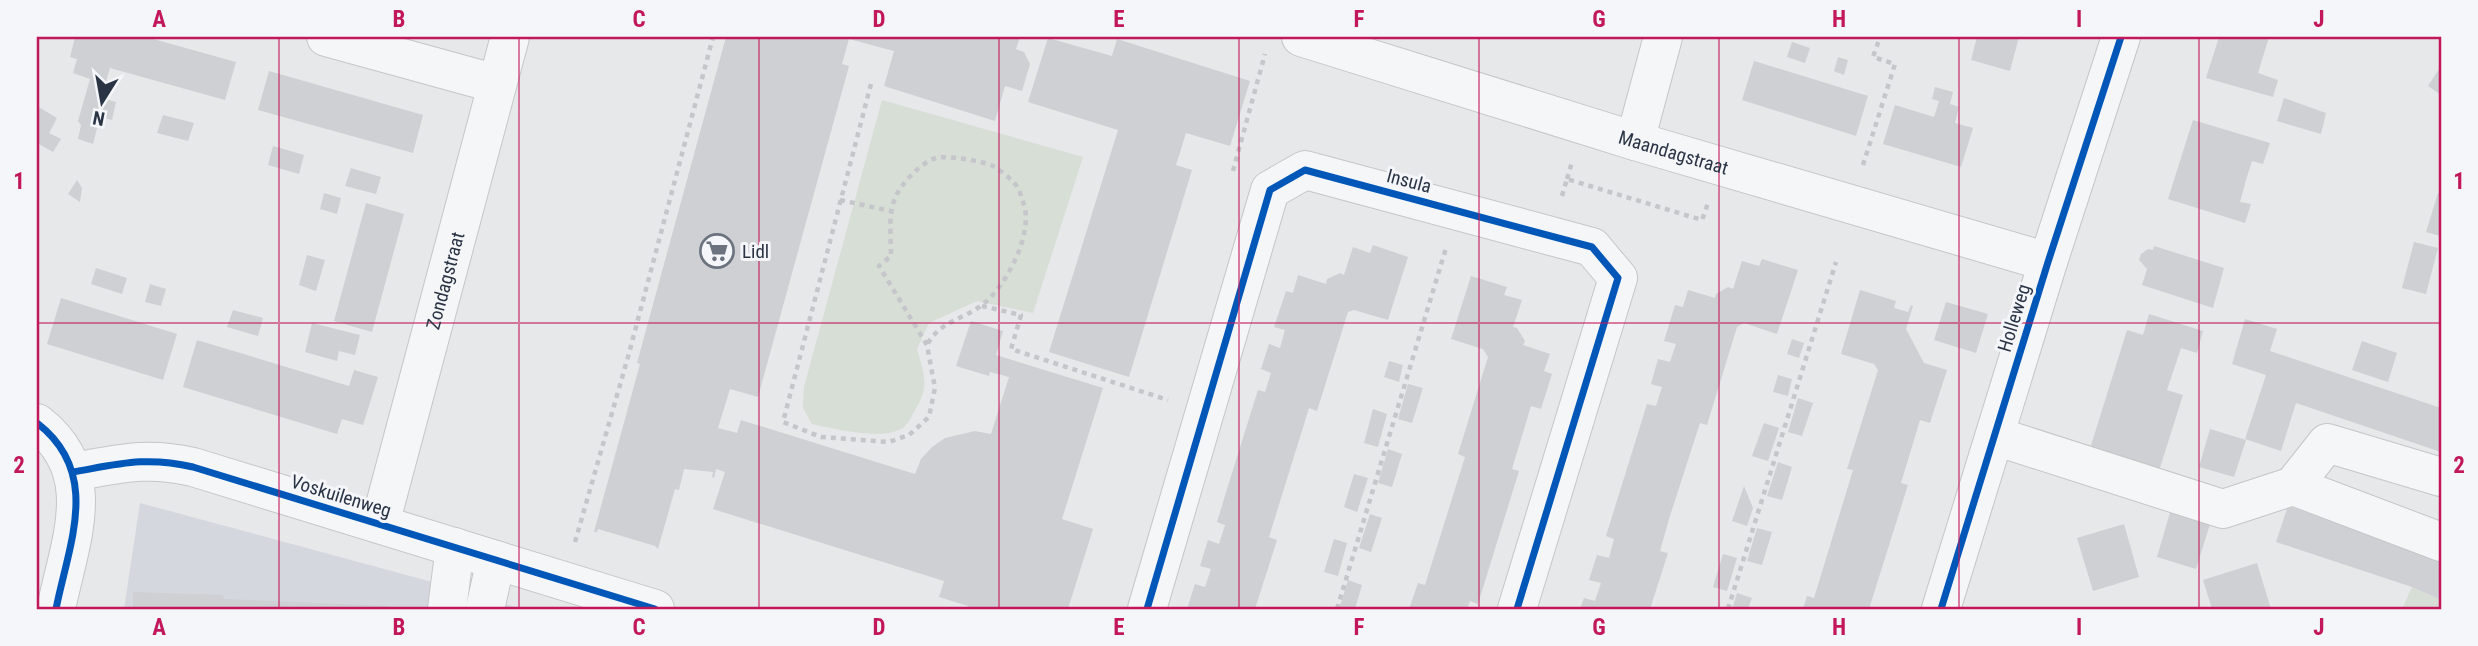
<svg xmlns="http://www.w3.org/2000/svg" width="2478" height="646" viewBox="0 0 2478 646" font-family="'Roboto Condensed',sans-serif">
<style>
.built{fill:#d4d7dd}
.green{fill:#d6ded6}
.building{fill:#ced0d3}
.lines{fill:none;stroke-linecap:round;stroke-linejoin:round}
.minor-casing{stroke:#c4c6c8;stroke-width:40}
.path{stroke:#c5c6ca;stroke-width:4.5;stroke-dasharray:5 5;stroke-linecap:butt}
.minor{stroke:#f5f6f7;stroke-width:38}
.cycleway-casing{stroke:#f4f6f9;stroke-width:11}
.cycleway{stroke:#0057b8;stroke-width:7}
.grid{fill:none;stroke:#c2185b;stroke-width:2;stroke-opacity:0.55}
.labels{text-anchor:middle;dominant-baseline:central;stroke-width:6;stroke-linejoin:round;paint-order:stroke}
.street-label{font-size:19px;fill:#2b3445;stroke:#f4f6f9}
.poi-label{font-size:19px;fill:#2b3445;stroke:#f4f6f9;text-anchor:start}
.neatline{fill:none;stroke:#c2185b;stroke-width:2.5}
.grid-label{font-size:23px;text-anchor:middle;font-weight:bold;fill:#c2185b}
</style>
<rect width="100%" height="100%" fill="#e6e8ea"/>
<path class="built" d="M140 503 458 589 521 609H124Z"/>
<path class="green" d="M882 100 1083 157 1033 313 977 301 929 323 917 349C924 375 930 386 915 410 912 416 908 424 903 428 881 441 836 429 812 424L803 408 804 387Z
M2412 587 2441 600V609H2402Z"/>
<path class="building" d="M75 37H146L236 62 225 100 110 68 101 98 116 102 112 120 100 117 93 144 78 139 81 125 78 121 90 79 73 73 77 59 70 57Z
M726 37H1020L1016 49 1024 52 1030 64 1022 91 1005 86 995 121 884 86 894 51 849 39 842 64 849 66 758 397 730 389 718 428 737 433 741 420 915 474 921 459 932 447 945 438 975 431 991 434 1009 377 990 372 989 376 956 366 971 321 1003 331 996 355 1103 388 1062 519 1093 529 1068 609H967L968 606 939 597 944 581 713 509 725 472 716 469 714 478 712 477 713 472 684 469 679 490 675 489 658 549 655 546 598 529 597 532H594L640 364 637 363Z
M1977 37H2019L2010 71 1971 60Z
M2219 37H2269L2258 73 2278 80 2273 97 2206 78Z
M1048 38 1112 56 1117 39 1250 81 1230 146 1186 133 1176 165 1192 170 1129 377 1049 352 1118 130 1028 102Z
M1792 42 1810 48 1805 63 1787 57Z
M1838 57 1848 60 1844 75 1834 71Z
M1754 61 1868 96 1856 136 1742 100Z
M2441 66V95L2428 86Z
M269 71 423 115 413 153 258 110Z
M1935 87 1953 92 1950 104 1959 107 1955 123 1973 128 1961 167 1883 144 1895 105 1934 117 1939 101 1932 99Z
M2284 98 2326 113 2321 134 2277 121Z
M37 106 57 118 49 133 61 139 53 152 37 143Z
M163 115 194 123 188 141 157 133Z
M2193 120 2270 143 2263 164 2252 161 2246 180 2240 202 2251 204 2245 223 2168 199Z
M273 146 304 155 299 174 268 165Z
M351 168 381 177 376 194 345 186Z
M77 180 82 188 80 202 68 194Z
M324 193 341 198 337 214 320 209Z
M2438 193 2441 194 2440 236 2426 232Z
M366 203 404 214 372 332 334 321Z
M2414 242 2438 248 2426 294 2402 288Z
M1373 245 1408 257 1388 320 1354 310 1348 312 1317 411 1309 408 1269 537 1277 540 1255 609H1187L1195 584 1205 587 1211 569 1200 566 1208 540 1219 544 1225 525 1217 522 1227 489 1258 390 1265 392 1271 373 1261 369 1269 344 1280 348 1285 330 1274 327 1286 291 1293 293 1298 275 1326 284 1327 279 1340 273 1344 275 1353 247 1370 253Z
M2154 246 2224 268 2213 308 2142 285 2147 269 2139 260 2141 254 2148 249 2153 250Z
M307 255 325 260 316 291 299 285Z
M1762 259 1798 270 1777 334 1744 323 1737 327 1707 425 1700 423 1669 519 1660 551 1668 553 1650 609H1580L1584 598 1595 601 1601 583 1589 580 1597 555 1609 558 1614 539 1606 536 1647 404 1656 406 1662 387 1651 384 1658 359 1670 362 1676 344 1664 341 1675 305 1683 307 1688 290 1715 298 1716 294 1728 287 1733 289 1742 261 1759 266Z
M96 268 127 278 122 294 91 284Z
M1471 276 1507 287 1504 295 1522 300 1513 327 1517 328 1525 341 1523 345 1550 354 1544 371 1552 374 1541 409 1531 406 1512 469 1519 471 1478 604 1470 601 1467 609H1409L1418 583 1425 585 1465 457 1458 454 1488 357 1483 349 1451 339Z
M150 284 166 289 161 306 145 302Z
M1860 290 1896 301 1894 308 1908 312 1911 305 1913 306 1906 329 1924 363 1947 370 1930 423 1920 420 1901 483 1908 485 1869 609H1803L1807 596 1814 598 1853 470 1847 469 1878 370 1874 364 1841 354Z
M61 298 177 334 163 380 47 344Z
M1946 302 1988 314 1976 353 1934 340Z
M233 310 263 318 258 336 227 327Z
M2149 314 2203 331 2197 353 2181 348 2167 390 2183 395 2157 477 2088 455 2127 330 2143 335Z
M2245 319 2277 329 2270 351 2441 408V452L2296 403 2281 451 2245 439 2266 375 2232 364Z
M312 323 360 335 355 355 339 351 337 361 305 352Z
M1792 339 1804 343 1799 358 1787 354Z
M197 340 349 386 354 370 378 377 363 425 342 419 337 434 183 387Z
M2362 341 2397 353 2388 382 2352 370Z
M1389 361 1403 365 1399 382 1384 377Z
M1778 375 1792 379 1788 396 1773 392Z
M1408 384 1423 388 1412 423 1398 419Z
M1798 398 1813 403 1802 436 1788 432Z
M1373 409 1387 414 1378 447 1364 443Z
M1764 423 1779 428 1768 461 1752 456Z
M2210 429 2246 440 2234 477 2199 467Z
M1388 449 1402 454 1392 487 1378 483Z
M1778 462 1792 467 1782 500 1767 496Z
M1354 474 1368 478 1357 512 1344 507Z
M1744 486 1753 508 1747 526 1732 521Z
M2288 506 2441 559V600L2412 587 2276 542Z
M2171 509 2211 521 2196 569 2157 557Z
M1370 514 1382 518 1371 552 1359 548Z
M2124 524 2139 577 2093 591 2077 538Z
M1757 528 1772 532 1762 565 1747 561Z
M1334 539 1347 543 1338 576 1324 572Z
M1723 554 1737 558 1727 591 1713 587Z
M2257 563 2271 609H2212L2203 580Z
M1348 580 1362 585 1355 609H1339Z
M133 592 223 595 224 599 389 606V609H133Z
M1737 593 1752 598 1748 609H1732Z"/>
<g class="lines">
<g class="minor-casing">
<g id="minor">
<path d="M326 37 497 84"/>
<path id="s1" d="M1301 37 1635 141 2048 262"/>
<path d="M1635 141 1663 37"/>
<path d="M37 423C102 473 69 543 56 609"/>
<path d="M1995 436 2223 509 2293 486 2327 443 2441 477"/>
<path d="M73 472C119 464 146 456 193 467L655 609"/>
<path d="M2293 486 2441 542"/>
<path id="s2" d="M380 524 510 37"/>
<path d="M447 609 455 547"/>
<path d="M485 609 496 560"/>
<path d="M1147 609 1270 190 1305 170 1592 247 1618 278 1517 609"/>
<path d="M1941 609 2048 262 2121 37"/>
</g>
</g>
<path class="path" d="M871 84 783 422 821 437 889 442 909 435 929 417 935 388 927 345 879 266 891 256C891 237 888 216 895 198 901 184 921 162 936 158 946 155 984 161 993 166 1000 170 1009 177 1014 183 1019 187 1021 196 1023 202 1035 232 1006 287 982 305 962 320 940 321 927 345
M1863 165 1895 64 1873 57 1880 37
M1233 171 1265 54
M1567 179 1572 162
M1562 196 1567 179 1702 220 1708 203
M840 200 891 211
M982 306 1021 315 1011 349 1168 400
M575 542 628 357 713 37
M1337 609 1446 248
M1728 609 1836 262"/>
<use href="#minor" class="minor"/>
<g class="cycleway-casing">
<path id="cycleway" d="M37 423C102 473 69 543 56 609
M73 472C119 464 146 456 193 467L655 609
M1147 609 1270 190 1305 170 1592 247 1618 278 1517 609
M1941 609 2048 262 2121 37"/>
</g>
<use href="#cycleway" class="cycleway"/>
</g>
<path class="grid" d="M279 37V609M519 37V609M759 37V609M999 37V609M1239 37V609M1479 37V609M1719 37V609M1959 37V609M2199 37V609M37 323H2441"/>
<defs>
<g id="supermarket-ring" transform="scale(1.75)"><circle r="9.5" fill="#f4f6f9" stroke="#6c737f" stroke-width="1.5"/><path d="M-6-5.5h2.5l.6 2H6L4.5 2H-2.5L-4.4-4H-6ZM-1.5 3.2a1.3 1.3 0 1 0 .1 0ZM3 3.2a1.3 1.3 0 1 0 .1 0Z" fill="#6c737f"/></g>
</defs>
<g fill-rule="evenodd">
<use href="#supermarket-ring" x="717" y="251"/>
</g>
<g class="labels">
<g class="street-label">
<text stroke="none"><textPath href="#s1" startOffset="390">Maandagstraat</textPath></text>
<text transform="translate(1409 181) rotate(15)">Insula</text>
<text stroke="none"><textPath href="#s2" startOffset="252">Zondagstraat</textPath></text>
<text transform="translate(2014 318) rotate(-73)">Holleweg</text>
<text transform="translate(341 496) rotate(17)">Voskuilenweg</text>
</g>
<g class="poi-label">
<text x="742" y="251">Lidl</text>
</g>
</g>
<rect width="2478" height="646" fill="none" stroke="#f4f6f9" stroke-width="77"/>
<g transform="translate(102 102) rotate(191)" stroke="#f4f6f9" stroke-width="5" paint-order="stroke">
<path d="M0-5L12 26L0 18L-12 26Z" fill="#2b3445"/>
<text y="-10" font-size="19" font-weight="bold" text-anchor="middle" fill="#2b3445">N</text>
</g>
<rect x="38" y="38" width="2402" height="570" class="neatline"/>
<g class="grid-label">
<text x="159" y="27">A</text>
<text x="399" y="27">B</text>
<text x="639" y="27">C</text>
<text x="879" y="27">D</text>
<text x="1119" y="27">E</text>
<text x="1359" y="27">F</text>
<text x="1599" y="27">G</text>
<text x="1839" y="27">H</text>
<text x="2079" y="27">I</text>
<text x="2319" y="27">J</text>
<text x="19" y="189">1</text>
<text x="2459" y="189">1</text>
<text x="19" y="473">2</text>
<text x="2459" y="473">2</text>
<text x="159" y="635">A</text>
<text x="399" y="635">B</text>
<text x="639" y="635">C</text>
<text x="879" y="635">D</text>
<text x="1119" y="635">E</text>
<text x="1359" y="635">F</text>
<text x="1599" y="635">G</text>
<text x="1839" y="635">H</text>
<text x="2079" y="635">I</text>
<text x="2319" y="635">J</text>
</g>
</svg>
